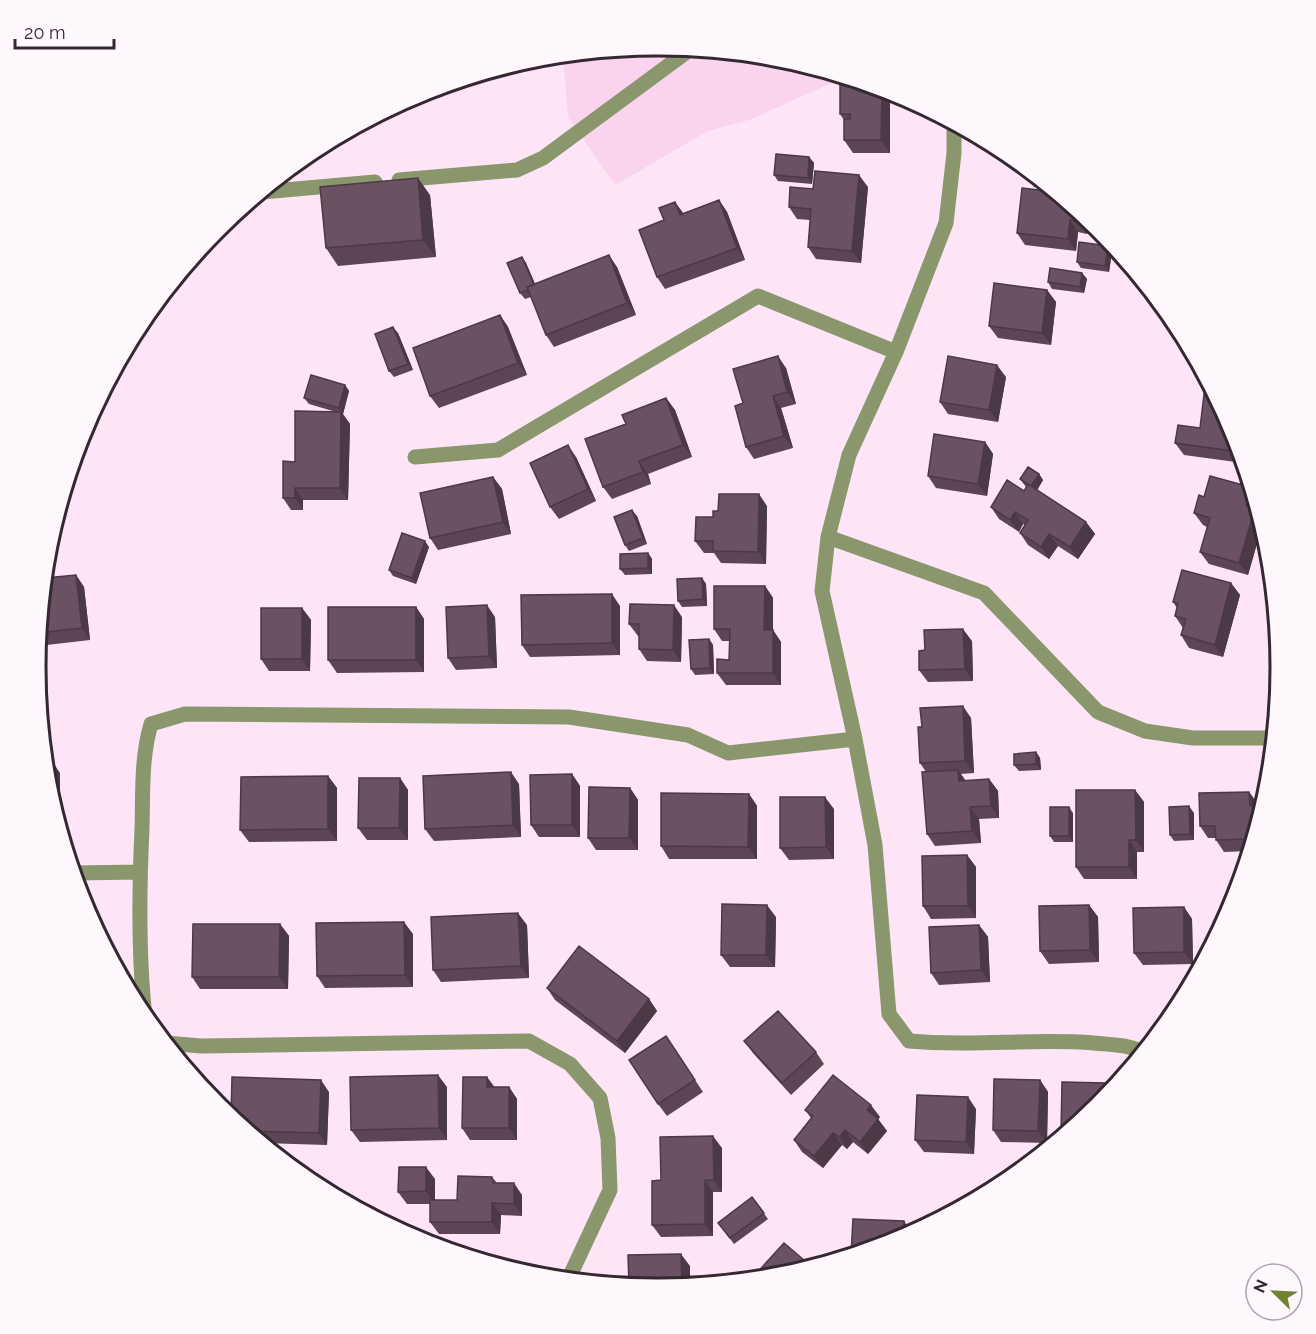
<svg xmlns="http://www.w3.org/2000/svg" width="1316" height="1334" viewBox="0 0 1316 1334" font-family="Raleway,sans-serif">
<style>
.built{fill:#fad3ef}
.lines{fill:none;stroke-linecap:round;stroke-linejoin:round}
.minor{stroke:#8a966b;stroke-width:15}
.wall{fill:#5c4656}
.shaded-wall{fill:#4b3946}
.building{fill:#6b5164;stroke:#4b3946;stroke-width:1.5}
.rim{fill:none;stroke:#342831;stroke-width:3}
</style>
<rect width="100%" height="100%" fill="#fde4f6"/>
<path class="built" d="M658 45 780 57 845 77 749 120 708 131 615 185 568 117 563 54Z"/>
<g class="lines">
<path class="minor" d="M954 123V153L946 223 896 352 849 455 828 537 822 591 855 739 875 845 889 1014 909 1041C971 1047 1032 1038 1094 1043 1111 1045 1127 1044 1143 1052
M399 180 517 170 543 158 692 48
M262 192 375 182
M415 457 498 450 758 296 896 352
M828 537 984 593 1098 712 1145 731 1193 738H1273
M73 873 140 872
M145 1017C138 954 139 892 142 829 143 793 141 758 151 724L185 714 569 717 688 735 728 753 855 739
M166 1043 201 1046 529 1041 570 1064 600 1098 608 1138 610 1190 568 1280"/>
</g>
<path class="wall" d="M854 80 889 90 890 92V153H853L844 140V120L840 114Z
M809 157 814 163 812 184 778 181 774 175Z
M1026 169 1050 188 1034 187 1026 175Z
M868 187 861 263 816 259 808 247 810 220 797 219 789 207 813 189Z
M1055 192 1089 220 1087 234 1078 232 1076 251 1025 245 1017 233Z
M430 195 436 257 338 266 326 248Z
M719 200 727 212 745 260 665 289 657 277 683 213Z
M1108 246 1112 252 1109 272 1081 268 1077 262Z
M522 257 526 263 535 284 617 267 636 315 554 347 546 335 531 297 525 299 520 293Z
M1082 273 1087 279 1084 293 1052 289 1048 282Z
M1047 290 1056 302 1051 345 998 338 989 326Z
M500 315 508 327 527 375 439 408 430 396Z
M398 333 413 370 394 377 389 371Z
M786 368 796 404 781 408 793 448 754 459 746 447 743 403Z
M1006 377 998 422 948 414 940 402Z
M345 385 349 391 343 414 350 424 348 500H303V510H291L283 498 295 462 336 412 309 404 304 398Z
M666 398 675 410 692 457 648 474 651 484 612 499 603 487 626 424Z
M1200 428 1233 429 1243 463 1184 455 1175 443Z
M985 442 993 454 987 496 936 488 928 476Z
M576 457 596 501 559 519 550 507Z
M1039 474 1043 480 1037 490 1086 522 1095 534 1078 559 1058 546 1049 559 1028 545 1020 533 1025 525 1023 524 1019 532 999 519 991 507 1024 491 1026 487 1020 479Z
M493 477 502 489 511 534 438 550 430 538Z
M1250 487 1262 526 1248 575 1209 564 1200 552 1207 527 1203 525 1194 513 1204 497Z
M767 506 766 564 721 563 714 553H704L695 541 713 517Z
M637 516 647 544 629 551 625 545Z
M429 547 416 584 393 576 389 570Z
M648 553 652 559V574L625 575 620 569Z
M76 575 84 587 90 640 38 646 45 578Z
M702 578 706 584 707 606 682 607 678 601Z
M1231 583 1240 595 1223 657 1189 648 1181 635 1183 628 1175 616 1177 608 1173 602Z
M765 586 773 598V630L781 642V685H726L717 673 729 660V641H722L714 629Z
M620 606V655L530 657 522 645Z
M416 607 424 619V672L337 673 328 660Z
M302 608 311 620 310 671H269L261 659Z
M495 617 497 668 456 670 448 658Z
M682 617 681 662 647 661 639 649V636H638L629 624Z
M709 639 713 645 714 674 695 675 691 669Z
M972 641 973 681 928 682 919 670 925 650Z
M971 718 974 773 961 774 966 781 989 779 998 791 999 818 979 819 981 843 935 846 927 834 926 772 920 763 922 727Z
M1036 752 1040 758 1041 770 1019 771 1014 765Z
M572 774 580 786V837H539L531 825Z
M328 776 337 788V841L249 842 240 830Z
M400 778 408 790V840H367L358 828Z
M519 784 521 837 434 841 425 829Z
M630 788 638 800V850H596L588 838Z
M1135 790 1144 802V852H1137V879H1084L1076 867Z
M1249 792 1258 804V806H1263L1249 851 1224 852 1216 840V838H1208L1200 826Z
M749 794 757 806V859H669L661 846Z
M834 809V859L789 860 780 848Z
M1073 813V842H1054L1050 836Z
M1194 813V840L1174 841 1170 835Z
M967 855 976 867V918L931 919 923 906Z
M1089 905 1098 917 1099 962 1049 964 1040 951Z
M1184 907 1192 919 1193 964 1143 965 1134 953Z
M776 917 775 967H730L721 955Z
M280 924 289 936 288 989H200L192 977Z
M527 925 529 978 441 982 433 970Z
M979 925 988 937 990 982 939 985 931 973Z
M413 934V987L325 988 317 976Z
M547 988 649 999 657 1011 625 1053 555 1000Z
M744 1041 816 1052 824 1064 791 1095 753 1053Z
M674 1048 703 1092 667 1116 658 1104Z
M487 1077 494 1087H509L517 1099V1140H470L462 1128Z
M1040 1080 1048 1092 1047 1143 1001 1142 993 1130Z
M447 1087V1140L360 1142 351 1130Z
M329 1092 327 1145 262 1143 231 1118Z
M976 1109 974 1154 924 1152 915 1140Z
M805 1110 880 1117 878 1119 887 1131 868 1154 853 1142 847 1149 842 1145 823 1168 802 1152 794 1140 811 1118Z
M722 1148V1192H713V1236L661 1237 652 1225 661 1180Z
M492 1177 497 1183 522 1195V1216L501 1215 500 1234H439L430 1222V1204H407L398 1192 435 1179V1200H457Z
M752 1197 768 1219 734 1244 718 1223Z"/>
<path class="shaded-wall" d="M882 88 889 90 890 92V153L881 140Z
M809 157 814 163 812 184 808 178Z
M859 175 868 187 861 263 852 251Z
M418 178 430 195 436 257 423 240Z
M719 200 727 212 745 260 737 248Z
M675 202 684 214 680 215Z
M1080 212 1089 220 1087 234 1078 222Z
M1070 220 1078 232 1076 251 1068 239Z
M1108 246 1112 252 1109 272 1105 266Z
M609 255 617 267 636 315 627 303Z
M522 257 526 263 539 293 535 287Z
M1082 273 1087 279 1084 293 1080 287Z
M1047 290 1056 302 1051 345 1042 333Z
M500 315 508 327 527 375 518 363Z
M393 327 398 333 413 370 408 364Z
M778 356 786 368 796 404 787 392Z
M997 365 1006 377 998 422 989 410Z
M345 385 349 391 343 414 339 408Z
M773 396 781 408 793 448 784 436Z
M666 398 675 410 692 457 683 445Z
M341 412 350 424 348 500 340 488Z
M985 442 993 454 987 496 978 484Z
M568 445 576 457 596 501 588 489Z
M639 461 648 474 651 484 643 472Z
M1039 474 1043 480 1036 492 1031 486Z
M493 477 502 489 511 534 503 522Z
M295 488 303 500V510L295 498Z
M1251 489 1262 526 1248 575 1239 563 1246 505Z
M759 494 767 506 766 564 758 552Z
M632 510 637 516 647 544 643 538Z
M1015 512 1023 524 1019 532 1010 520Z
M1086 522 1095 534 1078 559 1070 547Z
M1049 534 1058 546 1049 559 1041 547Z
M425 541 429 547 416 584 412 578Z
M648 553 652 559V574L648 568Z
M76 575 84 587 90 640 82 628Z
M702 578 706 584 707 606 703 599Z
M1231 583 1240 595 1223 657 1215 645Z
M765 586 773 598V630L781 642V685L773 673 764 630Z
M612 594 620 606V655L612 643Z
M487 605 495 617 497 668 489 656Z
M674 605 682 617 681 662 673 650Z
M416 607 424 619V672L416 660Z
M302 608 311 620 310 671 302 659Z
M963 629 972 641 973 681 965 669Z
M709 639 713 645 714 674 710 668Z
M963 706 971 718 974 773 965 761Z
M1036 752 1040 758 1041 770 1036 764Z
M52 761 60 773V823L57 819 52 801Z
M958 770 966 782 959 781Z
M511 772 519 784 521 837 513 825Z
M572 774 580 786V837L572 825Z
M328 776 337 788V841L328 829Z
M400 778 408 790V840L399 828Z
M989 779 998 791 999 818 991 806Z
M630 788 638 800V850L629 838Z
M1135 790 1144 802V852L1136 840Z
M1249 792 1258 804V818L1250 806Z
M749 794 757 806V859L748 847Z
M825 797 834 809V859L826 847Z
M1189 806 1194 813V840L1190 834Z
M970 807 979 819 981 843 972 831Z
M1069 807 1073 813V842L1069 836Z
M1250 823 1255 830 1252 841 1251 839Z
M1129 840 1137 852V879L1129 867Z
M967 855 976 867V918L968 906Z
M767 905 776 917 775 967 766 955Z
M1089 905 1098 917 1099 962 1090 950Z
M1184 907 1192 919 1193 964 1184 952Z
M518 913 527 925 529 978 521 966Z
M404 922 413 934V987L405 975Z
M280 924 289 936 288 989 279 977Z
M979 925 988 937 990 982 981 970Z
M649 999 657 1011 625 1053 617 1041Z
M438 1075 447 1087V1140L439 1128Z
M487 1077 496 1089 487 1087Z
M321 1080 329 1092 327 1145 319 1133Z
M1040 1080 1048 1092 1047 1143 1038 1131Z
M1106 1083 1112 1090 1106 1097Z
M509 1087 517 1099V1140L509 1128Z
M968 1097 976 1109 974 1154 966 1142Z
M871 1105 880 1117 876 1122 867 1110Z
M878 1119 887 1131 868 1154 860 1142Z
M845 1130 853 1142 847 1149 839 1137Z
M833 1133 842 1145 823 1168 814 1156Z
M713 1136 722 1148V1192L714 1180Z
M426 1167 435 1179V1204L426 1191Z
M705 1180 713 1192V1236L705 1224Z
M514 1183 522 1195V1216L514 1204Z
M492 1203 501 1215 500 1234 492 1222Z
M904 1221 912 1233 903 1238Z
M681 1254 690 1266V1286L682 1287Z"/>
<path class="building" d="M840 79 854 80 882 88 881 140H844V119H850V114H840Z
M776 154 809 157 808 178 774 175Z
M1026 169 1035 175H1026Z
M815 171 859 175 852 251 808 247 811 209 789 207 790 187 813 189Z
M418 178 423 240 326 248 320 187Z
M1022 188 1055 192 1080 212 1078 222 1070 220 1068 239 1017 233Z
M719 200 737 248 657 277 639 230 664 220 659 208 675 202 680 215Z
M1079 242 1108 246 1105 266 1077 262Z
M609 255 627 303 546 335 527 287Z
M522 257 534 285 527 287 528 290 520 293 507 263Z
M1050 268 1082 273 1080 287 1048 282Z
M994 283 1047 290 1042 333 989 326Z
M500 315 518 363 430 396 413 348Z
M393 327 408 364 389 371 375 334Z
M778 356 787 392 773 396 784 436 746 447 735 406 743 403 733 369Z
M948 356 997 365 989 410 940 402Z
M311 375 345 385 339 408 304 398Z
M1205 386H1210L1233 429 1240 452 1175 443 1178 425 1200 428Z
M666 398 683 445 639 461 643 472 603 487 585 439 626 424 622 415Z
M295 411 341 412 340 488H295V498H283V461L295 462Z
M934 434 985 442 978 484 928 476Z
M568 445 588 489 550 507 530 463Z
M1028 467 1039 474 1031 486 1020 479Z
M1210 476 1250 487 1251 489 1246 505 1255 508 1239 563 1200 552 1210 518 1194 513 1199 495 1204 497Z
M493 477 503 522 430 538 420 493Z
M1007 480 1024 491 1028 484 1086 522 1070 547 1049 534 1041 547 1020 533 1028 520 1015 512 1010 520 991 507Z
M719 494H759L758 552 713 551V541H695L696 517H713V511H718Z
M632 510 643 538 625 545 614 517Z
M402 533 425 541 412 578 389 570Z
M648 553V568L620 569V554Z
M1182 570 1231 583 1215 645 1181 635 1186 619 1175 616 1178 603 1173 602Z
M76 575 82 628 39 633 45 578Z
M702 578 703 599 678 601 677 579Z
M714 586H765L764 630H773V673H717V659L729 660 730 629H714Z
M612 594V643L522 645 521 595Z
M630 604 674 605 673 650 639 649V624H629Z
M487 605 489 656 448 658 446 607Z
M328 607H416V660H328Z
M261 608H302V659H261Z
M963 629 965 669 919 670V651L925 650 924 630Z
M709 639 710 668 691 669 689 640Z
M963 706 965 761 920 763 918 727H922L920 708Z
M1036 752V764L1014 765V754Z
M45 761H52V801L48 788Z
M958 770 959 781 989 779 991 806 970 807 972 831 927 834 922 772Z
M511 772 513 825 425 829 423 776Z
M572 774V825H531L530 775Z
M328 776V829L240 830 241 777Z
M359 778H400L399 828H358Z
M589 787 630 788 629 838H588Z
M1076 790H1135L1136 840H1129V867H1076Z
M1249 792 1250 806H1263L1257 823H1250L1251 839 1216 840 1215 826H1200L1199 793Z
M661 793 749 794 748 847 661 846Z
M780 797H825L826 847 780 848Z
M1189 806 1190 834 1170 835 1169 807Z
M1050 807H1069V836H1050Z
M967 855 968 906H923L922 856Z
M722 904 767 905 766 955H721Z
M1089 905 1090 950 1040 951 1039 906Z
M1226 906H1232L1226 918Z
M1184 907V952L1134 953 1133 908Z
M518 913 521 966 433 970 431 917Z
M404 922 405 975 317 976 316 923Z
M193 924H280L279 977H192Z
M979 925 981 970 931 973 929 927Z
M579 946 649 999 617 1041 547 988Z
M778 1011 816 1052 782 1083 744 1041Z
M666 1036 695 1080 658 1104 629 1060Z
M438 1075 439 1128 351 1130 350 1077Z
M833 1075 871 1105 867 1110 878 1119 860 1142 845 1130 839 1137 833 1133 814 1156 794 1140 813 1116 805 1110Z
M232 1077 321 1080 319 1133 247 1131 231 1118Z
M463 1077H487V1087H509V1128H462Z
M994 1079 1040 1080 1038 1131 993 1130Z
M1062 1082 1106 1083V1097L1098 1107 1066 1133H1061Z
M917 1095 968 1097 966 1142 915 1140Z
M713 1136 714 1180H705V1224L652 1225V1181L661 1180 660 1137Z
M399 1167H426V1191L398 1192Z
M458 1176 492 1177 493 1183H514V1204L492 1203V1222H430V1200H457Z
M315 1185 362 1209 361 1210Z
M752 1197 764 1213 730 1238 718 1223Z
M853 1219 904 1221 903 1238 896 1242 851 1255Z
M784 1243 812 1267 779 1277 757 1279 754 1276Z
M681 1254 682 1287 658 1289 629 1286 628 1255Z"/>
<path d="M0 0H1316V1334H0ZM657 56H659A611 611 0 0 1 1270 667V667A611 611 0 0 1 659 1278H657A611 611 0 0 1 46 667V667A611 611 0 0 1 657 56Z" fill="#fef7fc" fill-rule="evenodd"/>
<path class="rim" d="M657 56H659A611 611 0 0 1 1270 667V667A611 611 0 0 1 659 1278H657A611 611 0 0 1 46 667V667A611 611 0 0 1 657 56Z"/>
<g transform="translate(1274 1292) rotate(294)"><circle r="28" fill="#fef7fc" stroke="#ada4ab" stroke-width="1.5"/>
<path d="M0-4.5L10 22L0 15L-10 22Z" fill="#708232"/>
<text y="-9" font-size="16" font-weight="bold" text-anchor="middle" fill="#342831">N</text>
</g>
<path d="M15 39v9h99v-9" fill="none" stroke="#342831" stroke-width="3"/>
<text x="24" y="39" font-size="18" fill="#342831" stroke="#fef7fc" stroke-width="4.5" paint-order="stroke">20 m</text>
</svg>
